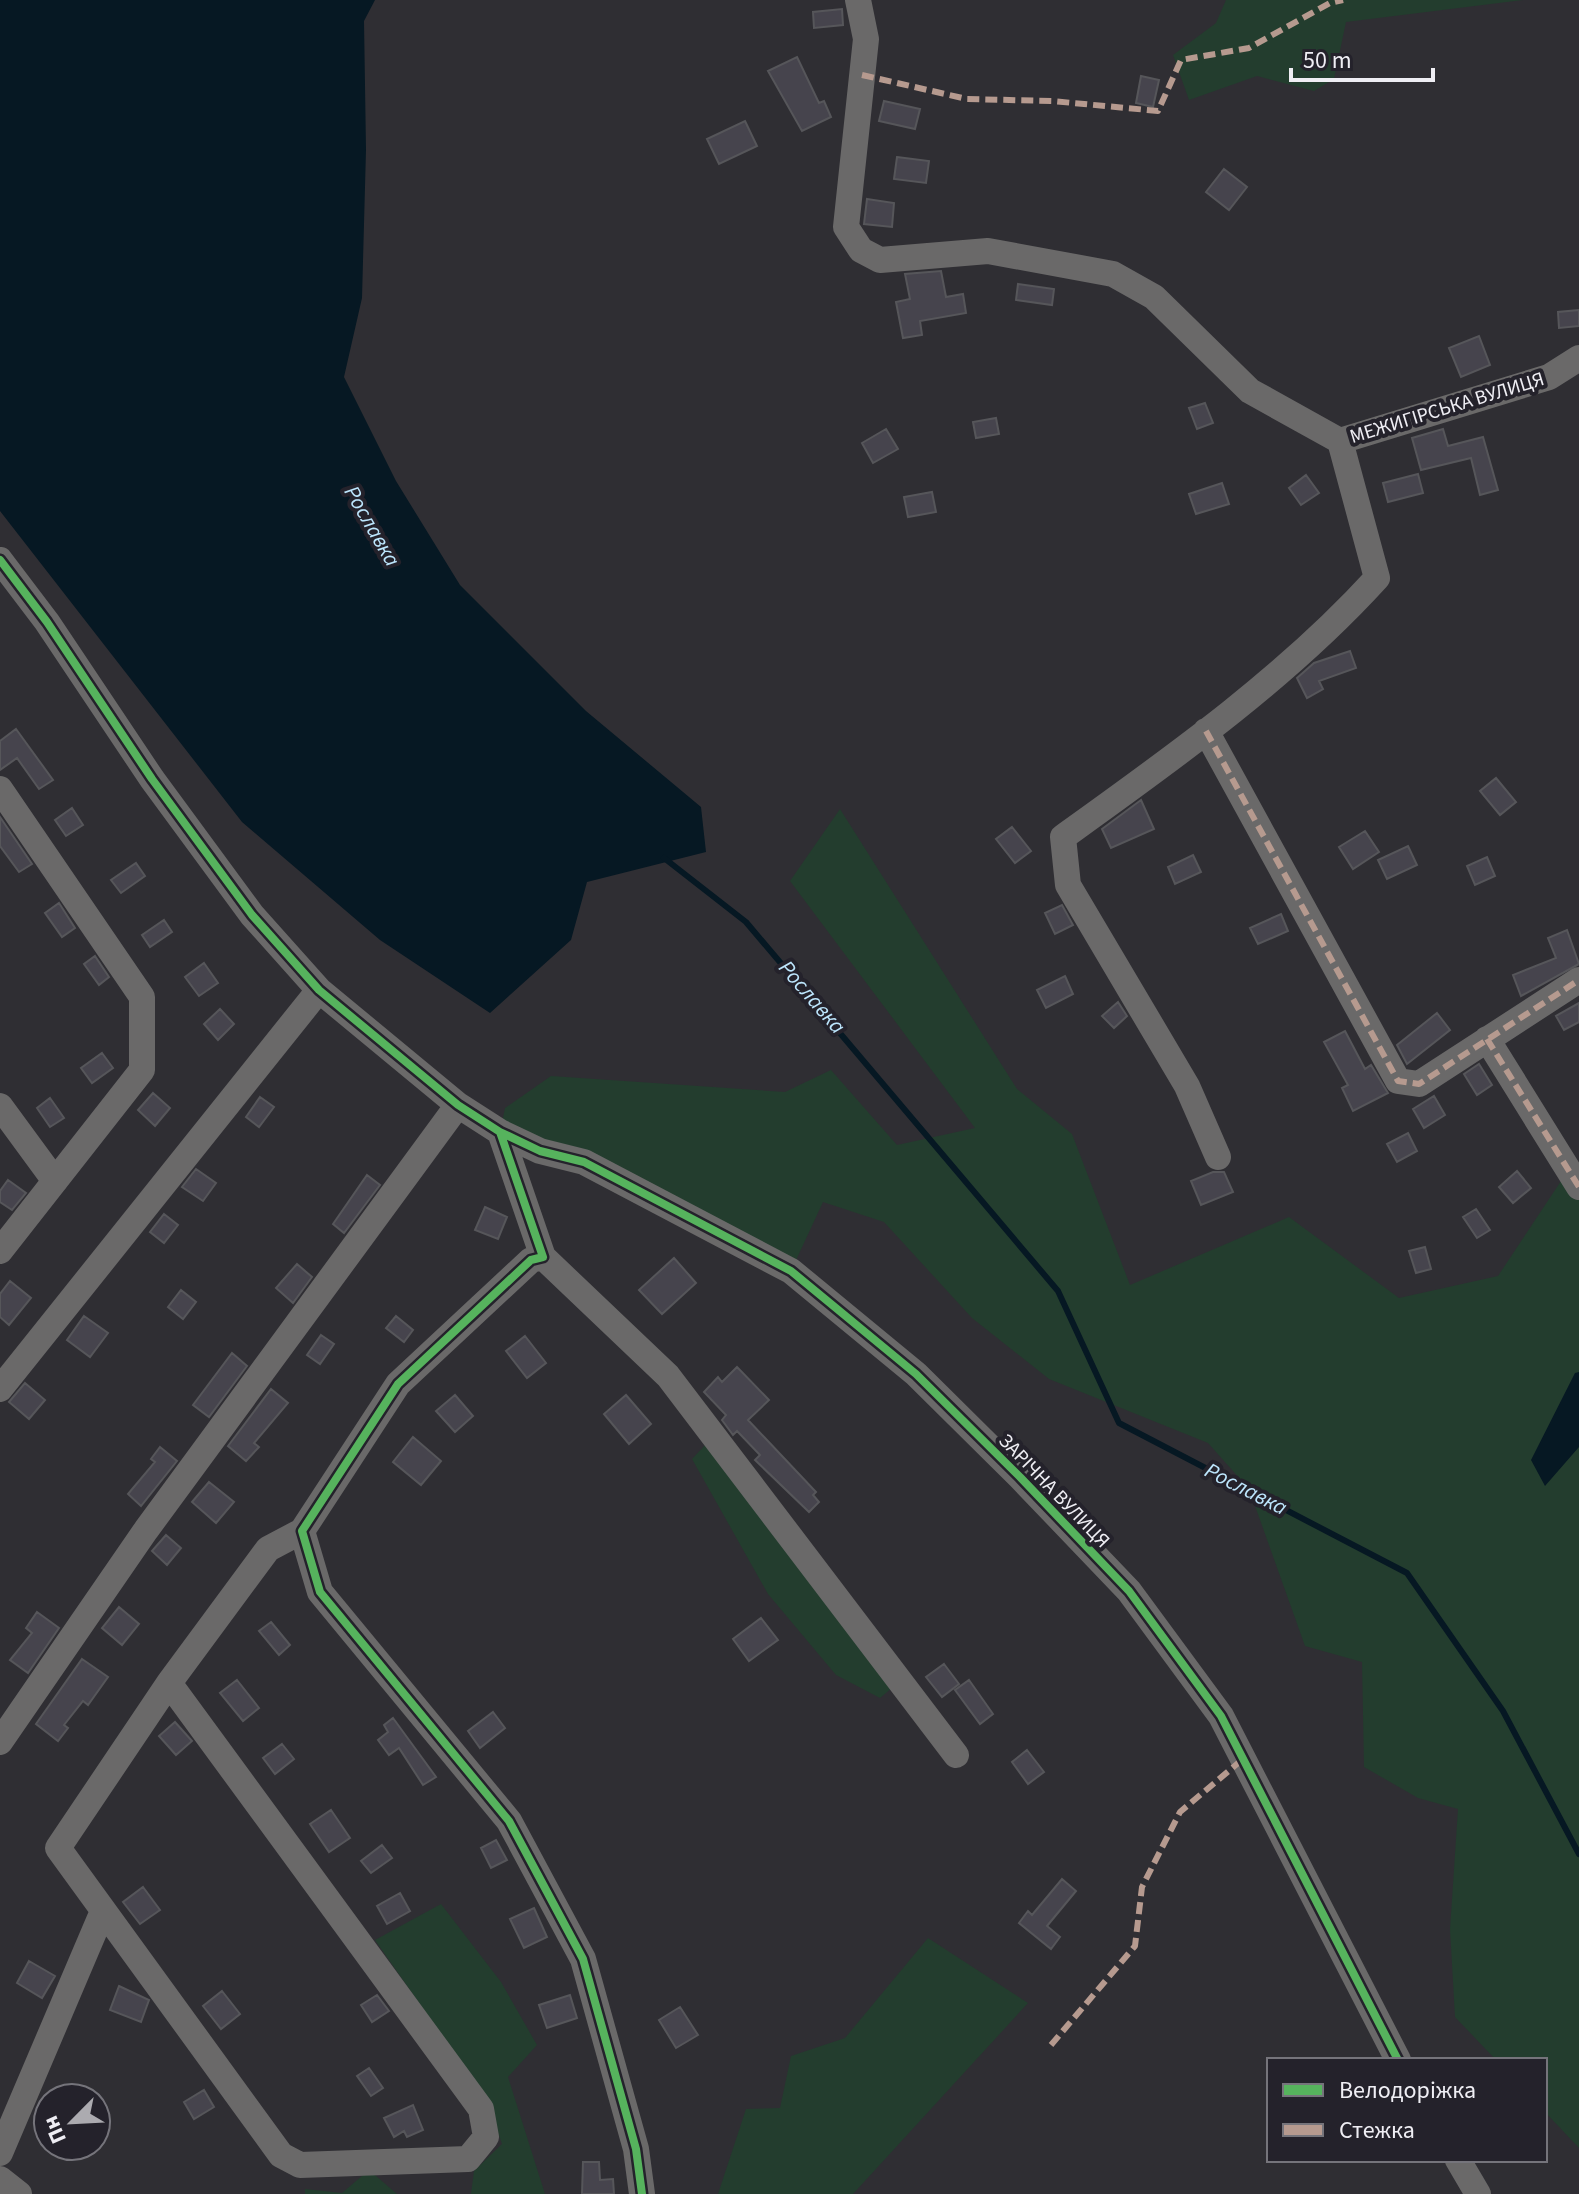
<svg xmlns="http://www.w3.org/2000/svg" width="1579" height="2194" viewBox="0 0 1579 2194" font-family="'Source Sans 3',sans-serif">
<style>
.green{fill:#233d2e}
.water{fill:#061823}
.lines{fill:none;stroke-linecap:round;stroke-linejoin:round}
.stream{stroke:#061823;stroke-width:6}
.building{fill:#46444d;stroke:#56565a;stroke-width:2}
.minor{stroke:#6a6969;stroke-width:26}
.quiet{stroke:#b69a8f;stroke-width:6;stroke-dasharray:12 6;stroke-linecap:butt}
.cycleway-casing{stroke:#24222b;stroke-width:13}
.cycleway{stroke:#56b35d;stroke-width:8}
.labels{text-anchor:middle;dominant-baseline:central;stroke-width:8;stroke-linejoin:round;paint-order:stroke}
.street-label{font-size:20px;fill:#efeef4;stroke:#24222b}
.water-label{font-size:22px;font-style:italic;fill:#bde6fd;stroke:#24222b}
</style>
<rect width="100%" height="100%" fill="#2f2e33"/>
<path class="green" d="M1226 0H1523L1346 22 1334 79 1314 91 1257 76 1189 100 1173 55 1216 23Z
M840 809 1017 1089 1072 1134 1130 1285 1289 1217 1399 1298 1498 1276 1563 1178 1579 1175V2148L1545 2112V2060H1496L1455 2017 1450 1929 1458 1809 1418 1798 1364 1767 1362 1662 1305 1646 1249 1489 1208 1443 1049 1379 972 1318 884 1222 823 1202 791 1271 500 1132 505 1108 551 1076 785 1092 831 1070 897 1145 975 1128 790 881Z
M707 1443 893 1687 880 1698 836 1675 768 1594 692 1459Z
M441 1904 501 1982 537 2045 508 2077 545 2194H471L474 2171 502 2144 488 2102 375 1940Z
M928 1938 1028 2003 853 2194H718L746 2109 780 2108 791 2056 845 2038Z
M369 2170 397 2194H305V2189L342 2193Z"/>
<path class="water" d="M0 0H375L364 21 366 150 362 298 344 377 396 481 460 585 586 711 701 807 706 852 587 882 571 940 490 1013 380 940 242 822 0 511Z
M1579 1372V1447L1545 1486 1531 1460 1575 1373Z"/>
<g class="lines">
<path class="stream" d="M664 858 746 922 1058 1291 1119 1423 1407 1573 1503 1711 1579 1854"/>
</g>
<path class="building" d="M842 9 843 25 814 28 813 12Z
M797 57 819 103 824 101 831 117 802 131 768 71Z
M1141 76 1159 80 1153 107 1136 103Z
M884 101 920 109 915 129 879 121Z
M745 121 757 146 719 164 707 139Z
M897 157 929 161 926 183 894 179Z
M1224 169 1247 187 1229 210 1206 192Z
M867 199 894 203 892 227 864 224Z
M941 271 946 297 963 294 966 313 920 321 922 335 903 338 896 302 910 299 905 274Z
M1018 284 1054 289 1052 305 1016 300Z
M1579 310V326L1559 328 1558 312Z
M1479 336 1490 365 1461 377 1449 348Z
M1205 403 1213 423 1197 429 1189 408Z
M996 418 999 434 976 438 973 422Z
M886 429 898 449 873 463 862 443Z
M1443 429 1448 446 1483 437 1498 490 1480 495 1471 458 1421 470 1412 438Z
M1418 474 1423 493 1388 502 1383 483Z
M1306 475 1319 493 1301 505 1289 488Z
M1222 483 1229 504 1196 514 1189 494Z
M932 492 936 512 908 517 904 497Z
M1350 651 1356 668 1319 681 1323 689 1307 698 1297 678 1314 663Z
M16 729 53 780 39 789 17 758 0 770V741Z
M1496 778 1516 802 1500 815 1480 791Z
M1141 800 1154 829 1111 848 1102 829Z
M72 808 83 825 66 836 55 820Z
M0 817 32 864 19 872 0 846Z
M1012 827 1031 851 1015 863 996 839Z
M1365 831 1379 852 1353 869 1339 847Z
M1408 846 1417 865 1387 879 1378 860Z
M1193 855 1201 872 1175 884 1168 867Z
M1487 857 1495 876 1475 885 1467 866Z
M136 863 145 876 121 893 111 880Z
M59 903 75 928 62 937 45 913Z
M1062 905 1073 925 1055 934 1045 913Z
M1281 914 1288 931 1258 944 1250 928Z
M164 920 172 932 150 947 142 935Z
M1567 930 1579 964 1521 996 1513 975 1556 958 1548 938Z
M95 956 109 977 99 985 84 964Z
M204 963 218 983 199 996 185 977Z
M1065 976 1073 994 1046 1008 1037 990Z
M1118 1002 1127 1016 1114 1028 1102 1016Z
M1579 1003V1022L1564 1030 1556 1016Z
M220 1009 234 1024 218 1040 204 1024Z
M1437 1013 1450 1030 1407 1064 1397 1045Z
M1345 1031 1365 1069 1371 1065 1388 1093 1353 1111 1342 1088 1348 1085 1324 1042Z
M102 1053 113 1068 92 1083 81 1068Z
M1479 1064 1492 1085 1477 1095 1464 1074Z
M153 1093 170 1108 155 1126 138 1110Z
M1434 1096 1445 1115 1424 1128 1413 1109Z
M260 1097 274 1107 259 1127 246 1117Z
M50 1098 64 1118 50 1127 37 1108Z
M1408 1133 1417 1151 1397 1162 1387 1144Z
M196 1169 216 1183 203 1201 182 1187Z
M1517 1171 1531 1188 1513 1203 1499 1187Z
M1213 1172H1224L1233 1192 1201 1205 1191 1181Z
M367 1175 380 1185 344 1233 333 1224Z
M8 1180 26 1193 12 1210 0 1202V1191Z
M485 1207 507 1217 498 1239 475 1230Z
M1476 1209 1490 1230 1477 1238 1463 1217Z
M164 1214 178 1225 164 1243 150 1232Z
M1425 1247 1431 1269 1416 1273 1409 1251Z
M674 1258 696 1283 662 1314 639 1290Z
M297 1264 312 1277 293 1303 276 1288Z
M10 1281 31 1298 9 1325 0 1317V1294Z
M181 1290 196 1302 183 1319 168 1307Z
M84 1316 108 1333 90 1357 67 1340Z
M396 1316 413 1330 404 1342 386 1328Z
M321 1335 334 1344 320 1364 307 1355Z
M525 1336 546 1363 527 1378 506 1351Z
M232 1353 247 1366 209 1417 193 1405Z
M737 1367 769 1400 748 1420 816 1492 813 1495 819 1502 809 1512 755 1460 760 1455 737 1431 733 1435 722 1420 726 1415 704 1392 718 1377 722 1382Z
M25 1383 45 1400 29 1419 9 1402Z
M271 1389 288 1403 254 1443 259 1447 246 1461 228 1446Z
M455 1395 473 1416 455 1432 436 1411Z
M626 1395 651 1424 629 1444 604 1414Z
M413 1437 441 1461 421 1485 393 1462Z
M160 1447 177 1461 141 1506 128 1494 155 1462 151 1459Z
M209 1482 234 1502 216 1523 192 1502Z
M166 1535 181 1548 167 1565 152 1551Z
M119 1607 139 1624 122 1645 102 1628Z
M37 1612 59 1628 28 1673 10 1660 32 1633 26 1628Z
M761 1618 778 1640 749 1661 733 1639Z
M271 1622 290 1645 279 1655 259 1631Z
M82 1659 108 1677 88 1705 83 1701 64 1725 68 1728 58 1741 36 1724Z
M944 1664 959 1684 942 1697 926 1677Z
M237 1680 259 1708 243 1721 220 1693Z
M969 1680 993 1714 980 1724 955 1690Z
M493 1712 505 1728 480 1748 468 1731Z
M393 1718 436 1777 423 1785 399 1748 389 1755 378 1740 388 1732 384 1725Z
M175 1722 192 1741 176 1755 159 1736Z
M282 1744 294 1759 275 1774 263 1758Z
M1027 1750 1044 1772 1028 1784 1012 1762Z
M331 1810 350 1838 329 1852 310 1824Z
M496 1840 507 1860 491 1868 481 1848Z
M382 1845 392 1858 371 1873 361 1861Z
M1062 1879 1076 1891 1047 1926 1060 1937 1051 1949 1019 1923 1028 1911 1032 1915Z
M143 1887 160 1910 140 1924 123 1902Z
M400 1893 410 1911 387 1924 377 1906Z
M534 1908 547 1937 524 1948 510 1919Z
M29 1961 55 1976 42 1998 17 1983Z
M119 1986 149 2000 141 2022 110 2010Z
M222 1991 240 2014 221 2029 203 2006Z
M377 1995 389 2011 372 2022 361 2005Z
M570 1995 577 2018 547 2028 539 2005Z
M680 2007 698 2035 676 2048 659 2020Z
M369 2068 383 2088 371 2096 357 2076Z
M204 2090 214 2107 194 2119 184 2102Z
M413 2105 423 2130 407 2137 404 2131 394 2137 384 2118Z
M583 2162H599L600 2180 613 2179 614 2194H582Z"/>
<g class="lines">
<path class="minor" d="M858 0 866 39 846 227 861 250 880 260 988 251 1113 274 1154 297 1250 391 1340 441 1549 377 1579 358
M0 560 47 622 152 779 252 915 319 990 458 1105 500 1132 543 1257 531 1260 398 1384 302 1531 320 1592 509 1821 583 1959 636 2149 642 2194
M1206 731 1398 1081 1419 1084 1579 980
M0 789 142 997V1070L0 1251
M1487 1039 1579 1187
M0 1106 55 1181
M500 1132 540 1151 584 1162 791 1271 916 1374 1020 1477 1129 1591 1221 1716 1398 2060
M1218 1157 1187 1086 1068 885 1063 837C1173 758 1286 678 1377 578L1340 441
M543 1257 668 1376 956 1755
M0 1389 319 990
M169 1683 481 2109 486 2137 468 2159 300 2165 281 2155 58 1848 169 1683 268 1549 302 1531
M0 1742 146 1530 458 1105
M0 2153 103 1911
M1458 2160 1478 2194
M0 2179 19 2194"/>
<path class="quiet" d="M862 75 967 99 1052 101 1158 111 1181 60 1249 48 1330 3 1343 0
M1206 731 1398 1081 1419 1084 1579 980
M1487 1039 1579 1187
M1051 2045 1135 1946 1142 1887 1180 1812 1243 1759"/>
<g class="cycleway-casing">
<path id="cycleway" d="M0 560 47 622 152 779 252 915 319 990 458 1105 500 1132 543 1257 531 1260 398 1384 302 1531 320 1592 509 1821 583 1959 636 2149 642 2194
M500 1132 540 1151 584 1162 791 1271 916 1374 1020 1477 1129 1591 1221 1716 1398 2060"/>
</g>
<use href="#cycleway" class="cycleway"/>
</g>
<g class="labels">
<g class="street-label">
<text transform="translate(1447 408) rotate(-17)">МЕЖИГІРСЬКА ВУЛИЦЯ</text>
<text transform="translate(1054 1491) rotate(46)">ЗАРІЧНА ВУЛИЦЯ</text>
</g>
<g class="water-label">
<text transform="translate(372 526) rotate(60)">Рославка</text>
<text transform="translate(812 997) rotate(49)">Рославка</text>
<text transform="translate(1246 1489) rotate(27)">Рославка</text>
</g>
</g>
<rect x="1267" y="2058" width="280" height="104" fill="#24222b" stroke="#75747b" stroke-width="2"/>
<rect x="1283" y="2084" width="40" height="12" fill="#56b35d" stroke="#75747b" stroke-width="2"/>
<text x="1339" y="2098" font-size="24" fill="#efeef4">Велодоріжка</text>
<rect x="1283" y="2124" width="40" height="12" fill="#b69a8f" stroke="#75747b" stroke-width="2"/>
<text x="1339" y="2138" font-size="24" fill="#efeef4">Стежка</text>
<g transform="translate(72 2122) rotate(246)"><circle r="38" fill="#24222b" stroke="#75747b" stroke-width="2"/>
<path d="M0-6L14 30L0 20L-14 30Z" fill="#acabb0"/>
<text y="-12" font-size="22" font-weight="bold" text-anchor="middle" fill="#efeef4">Пн</text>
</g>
<path d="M1291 68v12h142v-12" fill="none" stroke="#efeef4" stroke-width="4"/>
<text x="1303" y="68" font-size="24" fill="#efeef4" stroke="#24222b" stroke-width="6" paint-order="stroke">50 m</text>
</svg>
